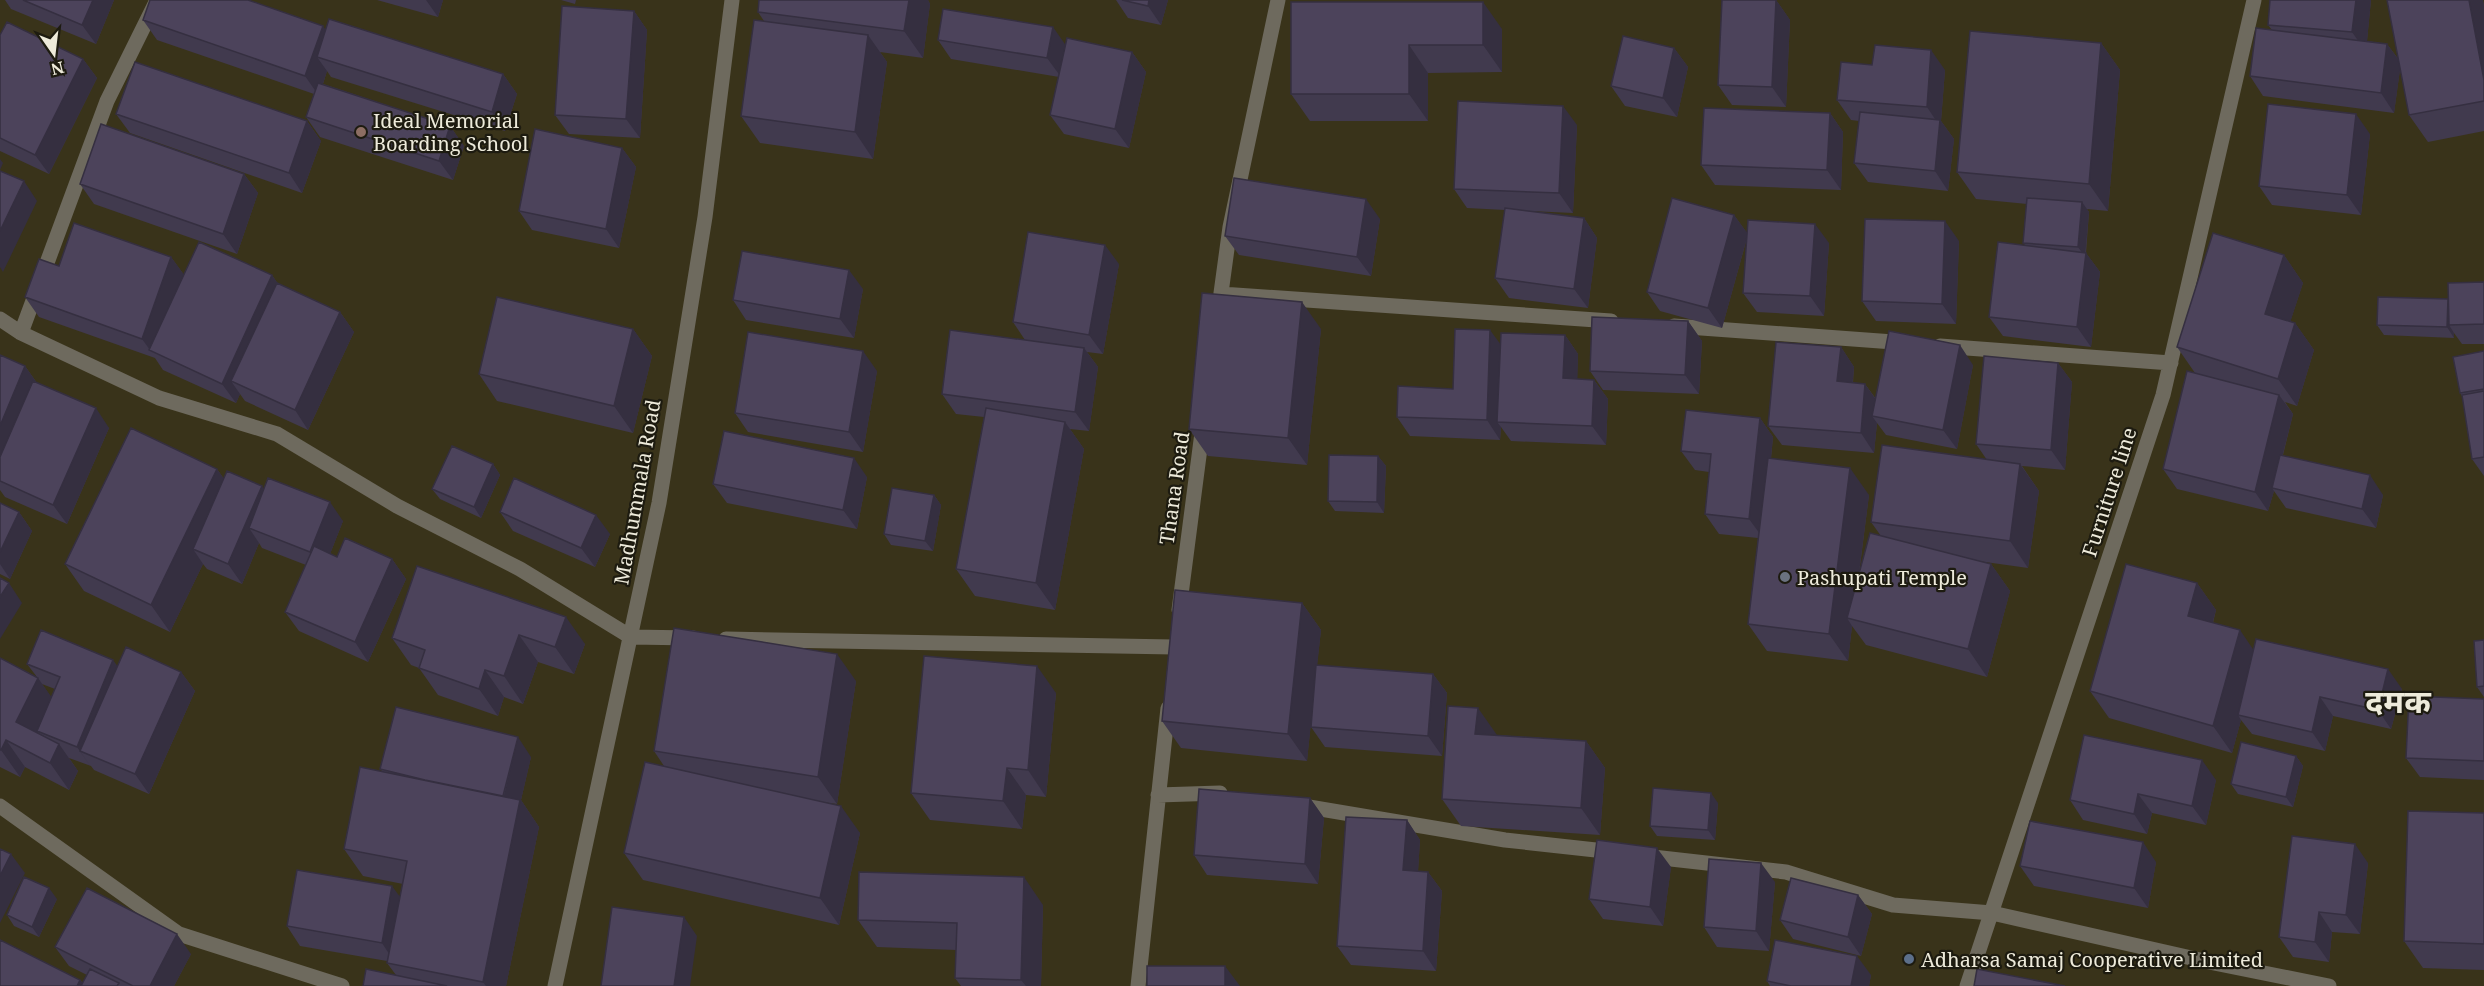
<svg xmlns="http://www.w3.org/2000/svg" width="2484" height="986" viewBox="0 0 2484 986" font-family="'Noto Serif','Noto Sans Devanagari',serif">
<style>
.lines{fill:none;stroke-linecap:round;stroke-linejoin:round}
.minor{stroke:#6e6a5e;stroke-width:15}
.wall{fill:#413a4e;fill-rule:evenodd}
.shaded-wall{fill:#352f40}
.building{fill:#4c435b;stroke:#352f40;stroke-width:1.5}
.education-dot{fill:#8d6e63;stroke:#1d1b10;stroke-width:2}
.worship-dot{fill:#6b7280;stroke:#1d1b10;stroke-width:2}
.service-dot{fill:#5c6f8a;stroke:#1d1b10;stroke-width:2}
.labels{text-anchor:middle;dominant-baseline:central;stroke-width:4.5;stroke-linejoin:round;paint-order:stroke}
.poi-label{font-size:20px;fill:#edeada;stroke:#1d1b10;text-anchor:start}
.street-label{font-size:20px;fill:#edeada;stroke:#1d1b10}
.town-label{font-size:32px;font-weight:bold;fill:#edeada;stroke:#1d1b10}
</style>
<rect width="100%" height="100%" fill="#39331a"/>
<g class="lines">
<path class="minor" d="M1221 294 1611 321
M1218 315 1230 227 1278 0
M0 319 21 333 159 398 277 434 397 506 520 569 631 637 693 638
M1674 326 1907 343
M21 333 107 101 157 0
M1940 346 2171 363
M1179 610 1203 425
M726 639 1174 647
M1158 795 1220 793
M1297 805 1505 840 1614 852
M0 806 179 934 342 986
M1644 856 1786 872 1893 905 1992 913 2209 962 2329 986
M555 986 659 503 705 217 732 0
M1138 986 1168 708
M1967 986 2163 395 2254 0"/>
</g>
<path class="wall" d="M5 0H114L96 44 11 9Z
M377 0H443L438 17Z
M561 0H576L575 4Z
M759 0H928L930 4 923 58 880 52 887 62 873 159 760 143 741 116 764 21 758 12Z
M1116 0H1168L1161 25 1128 18Z
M1776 0 1790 20 1786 107 1732 105 1718 85Z
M2371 0 2367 41 2387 44 2399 60 2387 0H2483L2484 7V131L2428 142 2409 115 2400 69 2394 113 2263 96 2250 76 2272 30 2268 25Z
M1291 2 1502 29V72L1428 73V121H1310L1291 94Z
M634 11 647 30 640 138 569 134 555 115Z
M143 20 326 30 503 74 517 94 505 131 331 77 327 71 323 84 450 126 464 146 453 180 320 137 306 117 314 94 157 40Z
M0 35 83 59 97 78 49 174 0 151Z
M938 40 1066 45 1132 52 1146 72 1129 148 1064 134 1050 115 1059 77 951 59Z
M2101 43 2120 70 2108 211 2087 209 2089 212 2086 253 2100 272 2091 347 2003 336 1989 317 2025 245 2023 243 2027 204 1976 199 1957 172Z
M1674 48 1688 67 1677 117 1625 106 1611 86Z
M1872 65 1945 70 1941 121 1954 139 1948 191 1868 182 1854 163 1859 121 1851 120 1837 100Z
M1830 113 1843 132 1841 190 1715 185 1701 165Z
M116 114 307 121 321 141 302 193 130 133Z
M1577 125 1573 213 1530 211 1584 218 1597 238 1588 308 1509 298 1495 278 1505 210 1467 208 1454 189Z
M2370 134 2361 215 2272 205 2259 186Z
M622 148 636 167 619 248 532 230 519 211Z
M244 174 258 193 237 254 94 204 80 184Z
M1734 215 1747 233 1829 243 1824 316 1757 312 1743 293 1747 238 1722 328 1660 311 1647 292Z
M1380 219 1371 276 1239 255 1225 236Z
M1959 241 1956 324 1876 321 1862 301Z
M2284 255 2303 283 2290 322 2295 323 2314 350 2297 406 2285 402 2293 414 2283 455 2383 495 2376 528 2286 508 2274 491 2268 511 2177 489 2163 469 2195 373 2177 347Z
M171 257 184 275H272L278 284 340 312 354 332 308 430 245 401 240 394 236 403 163 370 155 358 39 317 25 297 59 266Z
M1119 264 1103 354 1087 352 1098 367 1089 431 1070 429 1084 449 1055 610 975 596 956 569 984 417 956 414 942 394 1025 340 1013 322Z
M2484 282V344H2462L2454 333V338L2384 335 2377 325 2448 300Z
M863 289 854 338 746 320 733 300Z
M1688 321 1702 341 1699 394 1603 390 1590 371Z
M633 329 652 356 633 433 497 401 479 374Z
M1321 329 1307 465 1208 456 1189 429Z
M1565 335 1578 354 1577 379 1594 380 1608 399 1606 445 1511 441 1501 427 1500 440 1410 436 1397 417 1453 389 1501 345Z
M1841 347 1854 367 1853 383 1865 384 1876 399 1973 365 1957 449 1886 435 1877 423 1874 453 1782 445 1768 426Z
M2484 351V476L2472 459 2463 398 2460 393Z
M0 355 25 366 37 383 109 428 67 524 5 497 0 490Z
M2058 363 2072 382 2065 470 2022 466 2039 491 2028 568 1978 561 1991 564 2010 591 1987 677 1866 645 1852 626 1848 661 1767 651 1748 624 1758 538 1719 534 1705 514 1709 472 1695 470 1681 451 1760 418 1773 437 1771 459 1869 495 1859 574 1881 536 1871 522 1987 460 1976 444Z
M877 371 863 452 748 432 735 413Z
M1378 456 1386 466 1384 513 1335 511 1328 501Z
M493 464 500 475 481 518 440 499 432 489Z
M217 469 224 479 264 489 343 521 330 554 337 557 392 559 406 579 368 662 299 631 285 612 306 565 262 548 259 543 242 584 207 569 203 564 170 632 84 591 65 564Z
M867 477 857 529 727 503 713 484Z
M934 495 941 505 933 551 891 545 884 534Z
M0 503 19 512 32 531 10 579 0 574Z
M500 512 610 534 595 567 513 531Z
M417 566 585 644 574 674 538 662 523 704 504 697 498 716 438 695 419 668 411 665 392 638Z
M2197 583 2216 610 2213 623 2253 650 2402 689 2391 729 2333 716 2325 751 2252 734 2241 720 2232 753 2109 718 2090 691Z
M1302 603 1321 630 1317 665 1433 674 1447 693 1442 756 1325 747 1311 727 1313 702 1307 761 1181 748 1162 721Z
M2484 640V697L2477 687Z
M0 658 37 677 27 664 118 666 181 672 195 691 149 794 94 770 91 766 69 758 78 771 69 790 25 767 20 777 0 767ZM42 684 55 689 51 697Z
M856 681 837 804 822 802 860 833 839 925 643 880 624 853 664 766 654 751Z
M1056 693 1046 797 1026 795 1022 829 930 820 911 793Z
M2484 699V780L2420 777 2406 758Z
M1497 735 1586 741 1605 768 1600 835 1461 826 1442 799Z
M2296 756 2303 766 2293 807 2238 794 2231 784Z
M531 757 521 800 539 827 506 986H363L396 975 387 963V961L300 946 287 926 400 897 403 884 363 876 344 849 382 771 380 769Z
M2216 780 2206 825 2152 813 2147 834 2083 820 2070 800Z
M1310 798 1324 818 1318 884 1207 875 1194 855Z
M1718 803 1715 840 1657 836 1650 826Z
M2484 813V970L2423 968 2404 941Z
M1407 820 1420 840 1418 871 1428 872 1442 891 1436 971 1351 965 1337 946Z
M2156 862 2148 908 2034 886 2020 866Z
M2368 863 2360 934 2332 932 2329 962 2293 957 2279 937Z
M1671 867 1663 926 1603 919 1589 899Z
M1775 882 1769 951 1717 947 1704 927Z
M1858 895 1872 914 1861 956 1793 939 1780 920Z
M57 899 39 937 14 926 7 915Z
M1043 905 1041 986H961L955 978 956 950 877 947 858 920Z
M55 947 191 954 174 986H0L80 980 83 983 87 975 69 966Z
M1871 975 1869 986H1770L1767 981Z"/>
<path class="shaded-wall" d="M93 0H114L96 44 82 25Z
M426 0H443L438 17Z
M909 0H928L930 4 923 58 904 31Z
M1149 0H1168L1161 25 1148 6Z
M1776 0 1790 20 1786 107 1772 87Z
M2356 0H2371L2366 52 2352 32Z
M2469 0H2483L2484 7V80Z
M1483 2 1502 29V72L1483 45Z
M634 11 647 30 640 138 626 119Z
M323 26 336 45 317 57 327 71 319 96 305 76Z
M1053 27 1067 47 1061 77 1047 58Z
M868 35 887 62 873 159 855 132Z
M2101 43 2120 70 2108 211 2089 184Z
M2387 44 2401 63 2394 113 2381 93Z
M1409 45 1428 73V121L1409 94Z
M1674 48 1688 67 1677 117 1663 98Z
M1931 50 1945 70 1941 121 1954 139 1948 191 1935 171 1939 125 1927 107Z
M1132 52 1146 72 1129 148 1115 129Z
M83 59 97 78 49 174 35 155Z
M503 74 517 94 505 131 492 112Z
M1563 106 1577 125 1573 213 1559 193Z
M1830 113 1843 132 1841 190 1827 170Z
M2356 114 2370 134 2361 215 2347 195Z
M307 121 321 141 302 193 289 173Z
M450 126 464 146 453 180 439 161Z
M622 148 636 167 619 248 606 229Z
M0 159 3 163 0 170Z
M244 174 258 193 237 254 223 234Z
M24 181 37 201 3 272 0 267V231Z
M1366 199 1380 219 1371 276 1357 257Z
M2082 202 2089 212 2085 257 2078 247Z
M1734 215 1748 234 1722 328 1708 308Z
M1584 218 1597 238 1588 308 1574 289Z
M1945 221 1959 241 1956 324 1942 304Z
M1815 224 1829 243 1824 316 1810 296Z
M1105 245 1119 264 1103 354 1089 335Z
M2086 253 2100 272 2091 347 2077 327Z
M2284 255 2303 283 2284 341 2265 314Z
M171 257 185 276 150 350 142 339Z
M849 270 863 289 854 338 840 319Z
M272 275 285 294 231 381 240 394 236 403 222 384Z
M2448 299 2449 325 2454 333V338L2447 327Z
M1302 302 1321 329 1307 465 1288 438Z
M340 312 354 332 308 430 295 410Z
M1688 321 1702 341 1699 394 1685 375Z
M2295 323 2314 350 2297 406 2278 379Z
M633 329 652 356 633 433 614 406Z
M1490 330 1504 349 1497 422 1501 427 1500 440 1487 420Z
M1565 335 1578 354 1577 398 1563 378Z
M1960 345 1973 365 1957 449 1943 430Z
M1841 347 1854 367 1851 401 1837 381Z
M1084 348 1098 367 1089 431 1075 412Z
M863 351 877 371 863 452 849 432Z
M2058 363 2072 382 2065 470 2051 450Z
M25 366 39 386 0 477V426Z
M1594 380 1608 399 1606 445 1592 426Z
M1865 384 1879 404 1872 416 1877 423 1874 453 1861 433Z
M2279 395 2293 414 2274 489 2272 488 2274 491 2268 511 2255 492Z
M96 408 109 428 67 524 53 505Z
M1760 418 1773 437 1763 538 1749 519Z
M1065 422 1084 449 1055 610 1036 583Z
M1378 456 1386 466 1384 513 1377 502Z
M854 458 867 477 857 529 843 510Z
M493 464 500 475 481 518 474 507Z
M2020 464 2039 491 2028 568 2010 541Z
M1850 468 1869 495 1853 619 1847 618 1852 626 1848 661 1829 634Z
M217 469 236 496 193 549 203 564 170 632 151 605Z
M2370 475 2383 495 2376 528 2362 509Z
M262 486 276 505 249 528 259 543 242 584 228 564Z
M934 495 941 505 933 551 925 541Z
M330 502 343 521 323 572 310 552Z
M19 512 32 531 10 579 0 564V552Z
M596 515 610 534 595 567 581 548Z
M392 559 406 579 368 662 355 642Z
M1991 564 2010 591 1987 677 1968 649Z
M9 583 22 603 0 639V597Z
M2197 583 2216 610 2207 643 2188 616Z
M1302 603 1321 630 1307 761 1288 734Z
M566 617 585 644 574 674 555 647Z
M2240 630 2259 658 2238 715 2241 720 2232 753 2213 726Z
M519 635 538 662 523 704 504 676Z
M837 654 856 681 837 804 818 777Z
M113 660 127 679 80 751 91 767 77 747Z
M1037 666 1056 693 1046 797 1028 770Z
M2388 669 2402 689 2391 729 2378 710Z
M485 670 504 697 498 716 479 689Z
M181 672 195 691 149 794 135 774Z
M1433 674 1447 693 1442 756 1428 736Z
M38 678 57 705 37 731 41 736 16 722Z
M2320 697 2333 716 2325 751 2312 732Z
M1478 708 1497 735 1475 734Z
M518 737 531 757 521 800 539 827 506 986H486L483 982 503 800Z
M6 740 25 767 20 777 1 750Z
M1586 741 1605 768 1600 835 1581 808Z
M59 744 78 771 69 790 50 763Z
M2296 756 2303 766 2293 807 2286 797Z
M2202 760 2216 780 2206 825 2192 806Z
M1007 768 1026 795 1022 829 1003 801Z
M1711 793 1718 803 1715 840 1708 830Z
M2138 794 2152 813 2147 834 2134 814Z
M1310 798 1324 818 1318 884 1305 864Z
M841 806 860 833 839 925 820 898Z
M1407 820 1420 840 1417 889 1403 870Z
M2143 842 2156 862 2148 908 2134 888Z
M2355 844 2368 863 2360 934 2346 915Z
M1657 848 1671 867 1663 926 1650 907Z
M11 854 25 873 0 923V876Z
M1761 863 1775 882 1769 951 1756 931Z
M1428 872 1442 891 1436 971 1423 951Z
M1024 877 1043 905 1041 986H1026L1021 980Z
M392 886 406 905 395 963 382 943Z
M49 888 57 899 39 937 32 927Z
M1858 895 1872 914 1861 956 1848 937Z
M2319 912 2332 932 2329 962 2315 942Z
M684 917 697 936 690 986H674Z
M177 934 191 954 174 986H150Z
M1857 956 1871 975 1869 986H1851Z
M1225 966 1240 986H1225Z
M80 980 85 986H77Z"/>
<path class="building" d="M23 0H93L82 25Z
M150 0H248L323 26 305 76 143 20Z
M759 0H909L904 31 758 12Z
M1122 0H1149L1148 6Z
M1722 0H1776L1772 87 1718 85Z
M2270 0H2356L2352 32 2268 25Z
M2387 0H2469L2484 80V101L2409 115Z
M1291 2H1483V45H1409V94H1291Z
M562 6 634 11 626 119 555 115Z
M943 9 1053 27 1047 58 938 40Z
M329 19 503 74 492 112 317 57Z
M754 20 868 35 855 132 741 116Z
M7 22 83 59 35 155 0 138V35Z
M2256 28 2387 44 2381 93 2250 76Z
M1970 31 2101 43 2089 184 1957 172Z
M1623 36 1674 48 1663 98 1611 86Z
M1067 38 1132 52 1115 129 1050 115Z
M1875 45 1931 50 1927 107 1837 100 1841 62 1872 65Z
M135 62 307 121 289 173 116 114Z
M318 83 450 126 439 161 306 117Z
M1458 101 1563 106 1559 193 1454 189Z
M2268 104 2356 114 2347 195 2259 186Z
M1704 108 1830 113 1827 170 1701 165Z
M1860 112 1940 120 1935 171 1854 163Z
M101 124 244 174 223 234 80 184Z
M535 129 622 148 606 229 519 211Z
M0 171 24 181 0 231Z
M1234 178 1366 199 1357 257 1225 236Z
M1672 198 1734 215 1708 308 1647 292Z
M2027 198 2082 202 2078 247 2023 243Z
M1505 208 1584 218 1574 289 1495 278Z
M1865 219 1945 221 1942 304 1862 301Z
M1748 220 1815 224 1810 296 1743 293Z
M74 223 171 257 142 339 25 297 39 259 59 266Z
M1028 232 1105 245 1089 335 1013 322Z
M2213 233 2284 255 2265 314 2295 323 2278 379 2177 347Z
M199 242 272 275 222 384 149 350Z
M1998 242 2086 253 2077 327 1989 317Z
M742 251 849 270 840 319 733 300Z
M2484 282V324L2449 325 2448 283Z
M277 283 340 312 295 410 231 381Z
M1202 293 1302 302 1288 438 1189 429Z
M497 297 633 329 614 406 479 374Z
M2378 297 2448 299 2447 327 2377 325Z
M1592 317 1688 321 1685 375 1590 371Z
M1455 329 1490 330 1487 420 1397 417 1398 386 1453 389Z
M950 330 1084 348 1075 412 942 394Z
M1889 331 1960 345 1943 430 1872 416Z
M748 332 863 351 849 432 735 413Z
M1501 333 1565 335 1563 378 1594 380 1592 426 1497 422Z
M1776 342 1841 347 1837 381 1865 384 1861 433 1768 426Z
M2484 351V389L2460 393 2453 357Z
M0 355 25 366 0 426Z
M1984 356 2058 363 2051 450 1976 444Z
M2187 371 2279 395 2255 492 2163 469Z
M33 381 96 408 53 505 0 481V457Z
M2484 391V457L2472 459 2462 395Z
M986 408 1065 422 1036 583 956 569Z
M1686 410 1760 418 1749 519 1705 514 1711 454 1681 451Z
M131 428 217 469 151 605 65 564Z
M724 431 854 458 843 510 713 484Z
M1882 445 2020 464 2010 541 1871 522Z
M452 446 493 464 474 507 432 489Z
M1329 455 1378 456 1377 502 1328 501Z
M2280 455 2370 475 2362 509 2272 488Z
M1768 458 1850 468 1829 634 1748 624Z
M227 471 262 486 228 564 193 549Z
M268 478 330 502 310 552 249 528Z
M514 478 596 515 581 548 500 512Z
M892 488 934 495 925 541 884 534Z
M0 503 19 512 0 552Z
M1870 533 1991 564 1968 649 1847 618Z
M345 538 392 559 355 642 285 612 314 546 337 557Z
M2126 564 2197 583 2188 616 2240 630 2213 726 2090 691Z
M417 566 566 617 555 647 519 635 504 676 485 670 479 689 419 668 425 650 392 638Z
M0 578 9 583 0 597Z
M1175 590 1302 603 1288 734 1162 721Z
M674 628 837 654 818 777 654 751Z
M41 630 113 660 77 747 37 731 60 677 27 664Z
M2256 639 2388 669 2378 710 2320 697 2312 732 2238 715Z
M2484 640V686L2477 687 2474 641Z
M126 647 181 672 135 774 80 751Z
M924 656 1037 666 1028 770 1007 768 1003 801 911 793Z
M0 658 38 678 16 722 59 744 50 763 6 740 1 750H0Z
M1316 665 1433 674 1428 736 1311 727Z
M2409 696 2484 699V761L2406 758Z
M1448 706 1478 708 1475 734 1586 741 1581 808 1442 799Z
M396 707 518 737 503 796 425 780 380 769Z
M2084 735 2202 760 2192 806 2138 794 2134 814 2070 800Z
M2241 742 2296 756 2286 797 2231 784Z
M645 762 841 806 820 898 624 853Z
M360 767 520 800 483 982 387 963 407 861 344 849Z
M1653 788 1711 793 1708 830 1650 826Z
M1199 789 1310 798 1305 864 1194 855Z
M2408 811 2484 813V944L2404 941Z
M1346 817 1407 820 1403 870 1428 872 1423 951 1337 946Z
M2030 821 2143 842 2134 888 2020 866Z
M2292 836 2355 844 2346 915 2319 912 2315 942 2279 937Z
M1597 840 1657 848 1650 907 1589 899Z
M0 849 11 854 0 876Z
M1709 859 1761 863 1756 931 1704 927Z
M297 870 392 886 382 943 287 926Z
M859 872 1024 877 1021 980 955 978 957 923 858 920Z
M24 877 49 888 32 927 7 915Z
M1791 878 1858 895 1848 937 1780 920Z
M87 888 177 934 150 986H133L55 947Z
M612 907 684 917 674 986H601Z
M0 940 80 980 77 986H0Z
M1775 940 1857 956 1851 986H1791L1767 981Z
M1147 966H1225V986H1147Z
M90 969 119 983 117 986H81Z
M366 969 447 986H363Z
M1977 969 2065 986H1974Z"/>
<circle class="education-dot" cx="361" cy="132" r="6"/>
<circle class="worship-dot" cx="1785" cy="577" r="6"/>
<circle class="service-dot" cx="1909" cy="959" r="6"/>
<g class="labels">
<g class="poi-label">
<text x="373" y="120">Ideal Memorial<tspan x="373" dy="23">Boarding School</tspan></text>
<text x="1797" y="577">Pashupati Temple</text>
<text x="1921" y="959">Adharsa Samaj Cooperative Limited</text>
</g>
<g class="street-label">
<text transform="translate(1174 488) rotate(-82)">Thana Road</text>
<text transform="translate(637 492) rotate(-80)">Madhummala Road</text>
<text transform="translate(2109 492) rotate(-72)">Furniture line</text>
</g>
<g class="town-label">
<text x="2398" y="700">दमक</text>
</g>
</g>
<g transform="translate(54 54) rotate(166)" stroke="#1d1b10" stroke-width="4.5" paint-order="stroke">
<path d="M0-4.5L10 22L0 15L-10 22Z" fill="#edeada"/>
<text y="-9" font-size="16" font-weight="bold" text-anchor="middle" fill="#edeada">N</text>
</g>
</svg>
